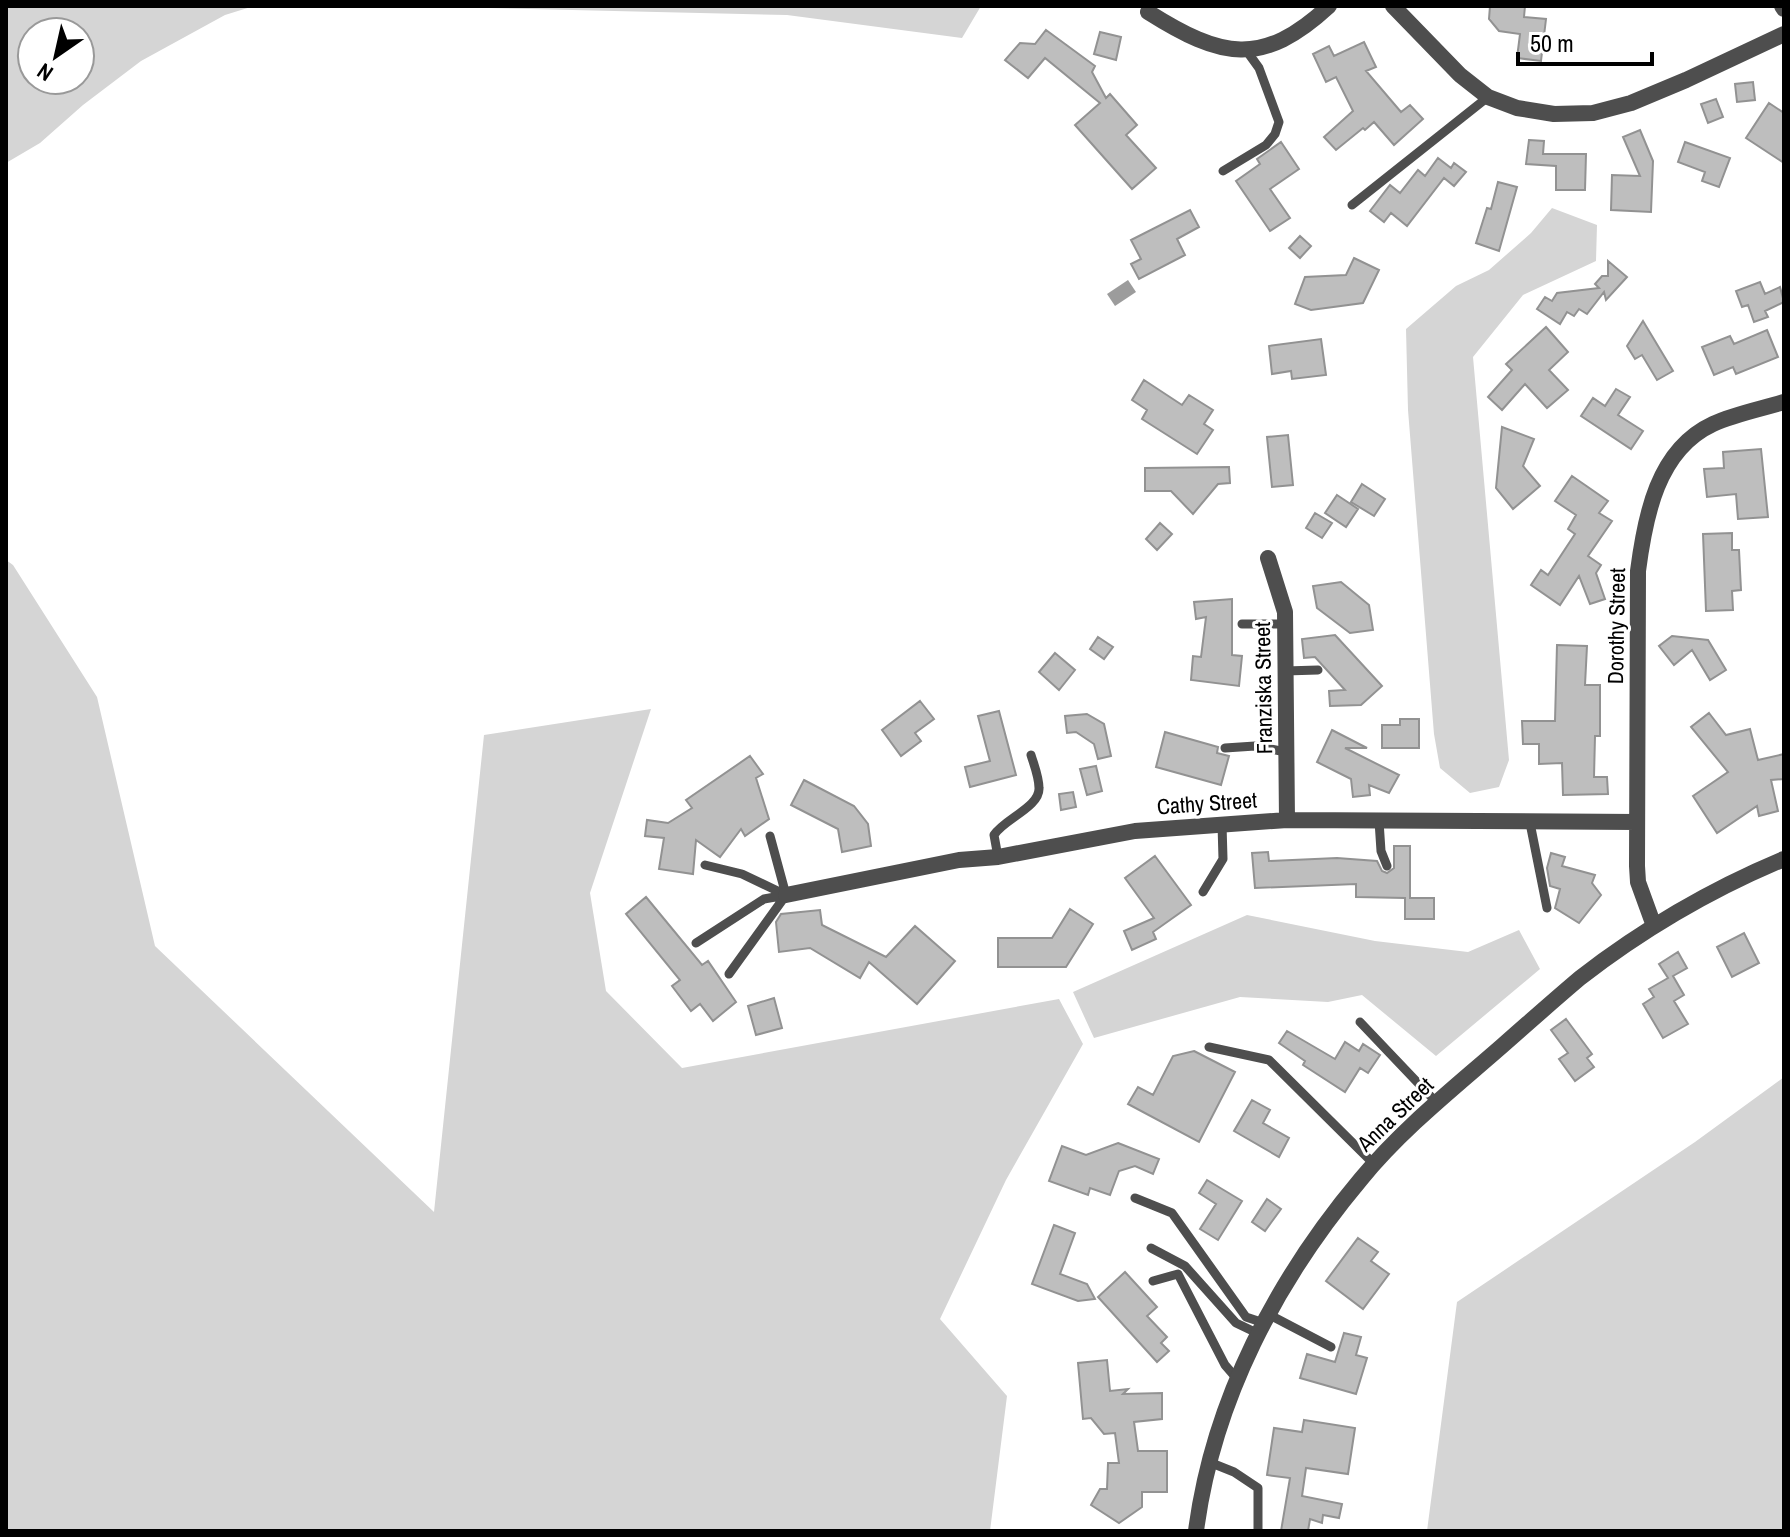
<svg xmlns="http://www.w3.org/2000/svg" width="1790" height="1537" viewBox="0 0 1790 1537" font-family="'Archivo Narrow',sans-serif">
<style>
.green{fill:#d5d5d5;fill-rule:evenodd}
.water{fill:#9c9c9c}
.building{fill:#bebebe;stroke:#929292;stroke-width:2}
.lines{fill:none;stroke-linecap:round;stroke-linejoin:round}
.service{stroke:#4e4e4e;stroke-width:9}
.minor{stroke:#4e4e4e;stroke-width:16}
.tertiary{stroke:#4e4e4e;stroke-width:16}
.labels{text-anchor:middle;dominant-baseline:central;stroke-width:6;stroke-linejoin:round;paint-order:stroke}
.street-label{font-size:22px;fill:#000;stroke:#fff}
</style>
<rect width="100%" height="100%" fill="#fff"/>
<path class="green" d="M6 6H254L225 15 141 61 83 105 40 143 6 163ZM80 32V80H32V32Z
M400 6H981L962 38 787 15Z
M1552 208 1597 225 1596 261 1523 295 1473 357 1509 760 1499 787 1470 793 1440 768 1434 734 1408 410 1406 329 1456 286 1489 270 1531 233Z
M6 560 13 565 97 697 155 946 434 1212 484 735 651 709 590 893 606 991 682 1068 1059 999 1083 1044 1006 1180 940 1319 1007 1396 990 1531H6Z
M1247 915 1375 941 1468 952 1519 930 1540 969 1436 1056 1362 995 1328 1002 1240 997 1094 1038 1073 992Z
M1784 1077V1531H1427L1457 1302 1695 1142Z"/>
<path class="water" d="M1128 280 1136 292 1115 306 1107 294Z"/>
<path class="building" d="M1490 6H1525L1524 17 1546 19 1541 61 1517 58 1520 34 1499 31 1489 19Z
M1046 30 1095 66 1092 72 1106 98 1110 94 1137 125 1126 135 1156 168 1132 189 1075 125 1100 103 1045 58 1028 78 1005 60 1020 43 1035 44Z
M1100 32 1121 37 1116 60 1094 54Z
M1364 42 1376 67 1366 71 1401 112 1410 105 1423 119 1394 145 1374 122 1365 130 1363 128 1336 150 1324 137 1353 111 1336 77 1326 82 1313 54 1329 46 1334 56Z
M1753 82 1755 100 1737 102 1735 84Z
M1716 99 1723 117 1708 123 1701 104Z
M1769 103 1784 113V163L1746 138Z
M1640 130 1653 161 1651 212 1611 210 1612 175 1640 176 1623 137Z
M1529 140 1544 141 1543 154H1586L1585 190H1556V166L1526 164Z
M1281 142 1299 169 1270 189 1290 218 1270 231 1236 181 1260 164 1257 159Z
M1685 142 1730 158 1719 187 1702 181 1705 172 1678 162Z
M1438 158 1451 168 1454 163 1466 172 1454 186 1444 178 1407 226 1391 213 1384 222 1370 211 1390 185 1400 193 1418 170 1425 176Z
M1498 182 1517 187 1499 251 1476 243 1487 208 1491 209Z
M1190 210 1199 227 1177 239 1185 255 1139 279 1131 264 1141 259 1131 240Z
M1300 236 1311 246 1300 258 1289 248Z
M1354 258 1379 270 1363 303 1311 310 1295 304 1305 277 1346 275Z
M1608 261 1627 277 1606 300 1604 292 1587 314 1579 309 1574 316 1567 312 1560 324 1537 309 1545 297 1552 301 1557 293 1599 288 1595 284 1602 276H1608Z
M1760 282 1765 294 1780 287 1784 302 1765 311 1768 317 1754 322 1748 305 1742 307 1736 291Z
M1643 321 1673 371 1657 380 1642 355 1635 359 1627 346Z
M1546 327 1568 352 1549 370 1568 390 1547 408 1525 384 1502 410 1488 397 1512 370 1506 364Z
M1767 330 1778 357 1736 374 1733 367 1714 375 1702 347 1730 336 1734 344Z
M1321 339 1326 375 1292 379 1291 371 1272 374 1269 346Z
M1144 380 1182 405 1189 395 1213 410 1204 424 1213 430 1197 454 1142 419 1147 410 1132 400Z
M1616 389 1630 397 1618 415 1643 431 1631 449 1581 416 1593 398 1605 406Z
M1502 427 1534 439 1523 466 1540 486 1513 509 1496 488Z
M1288 435 1293 485 1272 487 1267 437Z
M1761 449 1768 517 1738 519 1736 494 1707 497 1704 469 1724 468 1723 452Z
M1229 467 1230 483 1218 484 1193 514 1171 491H1145V468Z
M1572 476 1608 501 1599 513 1612 521 1588 556 1601 565 1596 573 1605 599 1590 604 1579 576 1560 605 1531 585 1541 570 1548 575 1575 534 1568 529 1576 515 1555 501Z
M1362 484 1385 499 1374 516 1351 502Z
M1337 495 1358 509 1346 527 1325 513Z
M1315 513 1332 523 1322 538 1306 528Z
M1160 523 1172 534 1157 550 1146 539Z
M1732 533V550H1739L1741 590 1732 591 1733 610 1706 611 1703 534Z
M1341 582 1369 605 1373 630 1350 633 1317 608 1313 586Z
M1232 599V655L1242 656 1239 686 1191 680 1193 656 1201 657 1206 617 1196 619 1194 602Z
M1335 635 1382 686 1361 705 1330 706 1329 691 1345 690 1315 657 1304 658 1302 639Z
M1672 636 1708 640 1726 670 1710 680 1692 650 1674 665 1659 646Z
M1098 637 1113 647 1104 659 1090 649Z
M1557 645 1587 646 1585 685H1600V736H1595L1594 777H1607L1608 794 1563 795 1562 763 1539 764V744H1523L1522 721H1555Z
M1055 653 1075 670 1059 690 1039 672Z
M920 701 934 719 915 733 921 741 901 756 882 730Z
M999 711 1016 775 970 787 965 767 990 761 978 716Z
M1709 713 1726 735 1750 729 1758 760 1784 754V779L1771 780 1778 811 1759 816 1757 806 1717 833 1693 796 1728 772 1691 727Z
M1087 714 1104 724 1111 756 1098 759 1094 744 1076 732 1067 733 1065 716Z
M1400 719H1419V748H1382V725H1400Z
M1332 730 1367 748H1345L1399 775 1389 793 1369 785 1370 795 1353 797 1351 779 1317 762Z
M1165 732 1218 747 1217 753 1229 756 1221 785 1156 767Z
M750 756 763 774 756 778 769 819 745 836 741 829 720 857 696 840 693 874 659 869 664 838 645 836 647 820 668 823 692 808 686 800Z
M1096 766 1102 791 1087 795 1080 769Z
M804 780 854 806 868 824 871 846 842 852 838 829 791 805Z
M1073 792 1076 807 1061 810 1059 794Z
M1394 846H1410V898H1434V919H1405V898L1356 897V884L1255 888 1252 853 1268 852 1269 861 1337 858 1377 861 1382 871 1387 873 1394 868Z
M1551 853 1565 857 1562 866 1595 875 1592 883 1601 895 1579 923 1555 908 1560 889 1550 886 1547 868Z
M1155 856 1191 905 1153 932 1156 939 1132 950 1124 931 1154 918 1125 878Z
M646 897 702 965 708 961 736 1002 713 1021 700 1004 691 1011 672 986 680 980 626 914Z
M1070 909 1093 924 1066 967H998V938H1052Z
M820 910 822 925 886 957 915 926 955 961 917 1004 869 962 860 978 810 948 779 952 776 922 781 914Z
M1744 933 1759 963 1732 977 1717 947Z
M1678 952 1687 968 1673 976 1684 995 1674 1001 1688 1024 1663 1038 1643 1004 1654 997 1649 989 1668 978 1659 964Z
M774 998 782 1028 756 1035 748 1006Z
M1566 1019 1592 1054 1587 1058 1594 1067 1575 1081 1559 1059 1568 1053 1551 1030Z
M1287 1031 1335 1059 1345 1042 1359 1051 1363 1044 1380 1055 1368 1073 1360 1068 1345 1092 1303 1065 1305 1061 1279 1043Z
M1194 1051 1235 1072 1199 1142 1128 1104 1138 1087 1153 1095 1173 1056Z
M1252 1100 1270 1110 1263 1123 1289 1138 1279 1157 1234 1131Z
M1118 1143 1159 1159 1153 1174 1135 1166 1119 1171 1110 1195 1090 1188 1088 1195 1049 1181 1062 1146 1086 1155Z
M1207 1180 1242 1201 1218 1240 1200 1229 1216 1204 1199 1193Z
M1267 1199 1281 1209 1265 1231 1252 1222Z
M1054 1225 1075 1233 1060 1274 1087 1284 1095 1299 1078 1301 1032 1284Z
M1358 1238 1378 1252 1371 1261 1389 1274 1363 1309 1326 1281Z
M1125 1272 1157 1307 1147 1316 1167 1337 1161 1343 1169 1351 1157 1362 1098 1297Z
M1344 1333 1361 1337 1356 1355 1367 1358 1356 1394 1300 1378 1307 1354 1335 1362Z
M1107 1360 1110 1391 1128 1389 1123 1394 1162 1393V1419L1134 1422 1138 1451H1167V1492H1142V1507L1119 1523 1091 1505 1100 1489H1107L1108 1463H1119L1115 1433 1104 1434 1091 1418 1083 1419 1078 1363Z
M1304 1420 1355 1428 1348 1474 1306 1468 1302 1496 1342 1504 1339 1518 1323 1515 1322 1523 1310 1519 1308 1531H1281L1290 1478 1267 1475 1274 1428 1302 1432Z"/>
<g class="lines">
<path class="service" d="M1223 171 1266 145 1275 134 1279 122 1259 68 1246 50
M1352 205 1488 97
M1242 624H1285
M1285 671 1318 670
M1225 748 1255 746 1286 752
M1379 821 1381 851 1387 866
M1530 823 1547 908
M770 836 786 895
M998 857 994 835C1004 819 1040 807 1039 788 1039 777 1034 765 1031 755
M705 865 742 874 786 895
M1203 892 1223 859 1222 824
M696 943 764 899 786 895
M729 974 786 895
M1360 1022 1437 1103
M1209 1047 1269 1060 1374 1164
M1135 1198 1172 1213 1246 1317 1264 1323
M1151 1248 1185 1266 1236 1323 1259 1334
M1153 1281 1178 1274 1225 1365 1238 1380
M1268 1314 1331 1347
M1209 1462 1234 1472 1258 1488V1531"/>
<path class="minor" d="M1393 6 1460 75 1488 97 1517 108 1554 114 1593 113 1631 103 1686 80 1784 34
M1148 12C1221 58 1262 68 1329 6
M1268 558 1285 612 1287 820
M786 895 959 860 998 857 1135 831 1287 820 1637 822
M1654 926 1638 882 1637 866 1638 571C1645 517 1657 450 1713 424 1735 414 1761 409 1784 402
M1196 1531C1213 1400 1277 1279 1361 1179 1402 1129 1454 1088 1502 1046 1528 1023 1554 1000 1580 978 1642 930 1712 889 1784 859"/>
<path class="tertiary" d="M1782 6 1784 9"/>
</g>
<g class="labels">
<g class="street-label">
<text transform="translate(1616 626) rotate(-89)">Dorothy Street</text>
<text transform="translate(1263 688) rotate(-91)">Franziska Street</text>
<text transform="translate(1207 803) rotate(-4)">Cathy Street</text>
<text transform="translate(1395 1114) rotate(-44)">Anna Street</text>
</g>
</g>
<rect width="1790" height="1537" fill="none" stroke="#000000" stroke-width="16"/>
<g transform="translate(56 56) rotate(214)"><circle r="38" fill="#ffffff" stroke="#999999" stroke-width="2"/>
<path d="M0-6L14 30L0 20L-14 30Z" fill="#000000"/>
<text y="-12" font-size="22" font-weight="bold" text-anchor="middle" fill="#000000">N</text>
</g>
<path d="M1518 52v12h134v-12" fill="none" stroke="#000000" stroke-width="4"/>
<text x="1530" y="52" font-size="24" fill="#000000" stroke="#ffffff" stroke-width="6" paint-order="stroke">50 m</text>
</svg>
